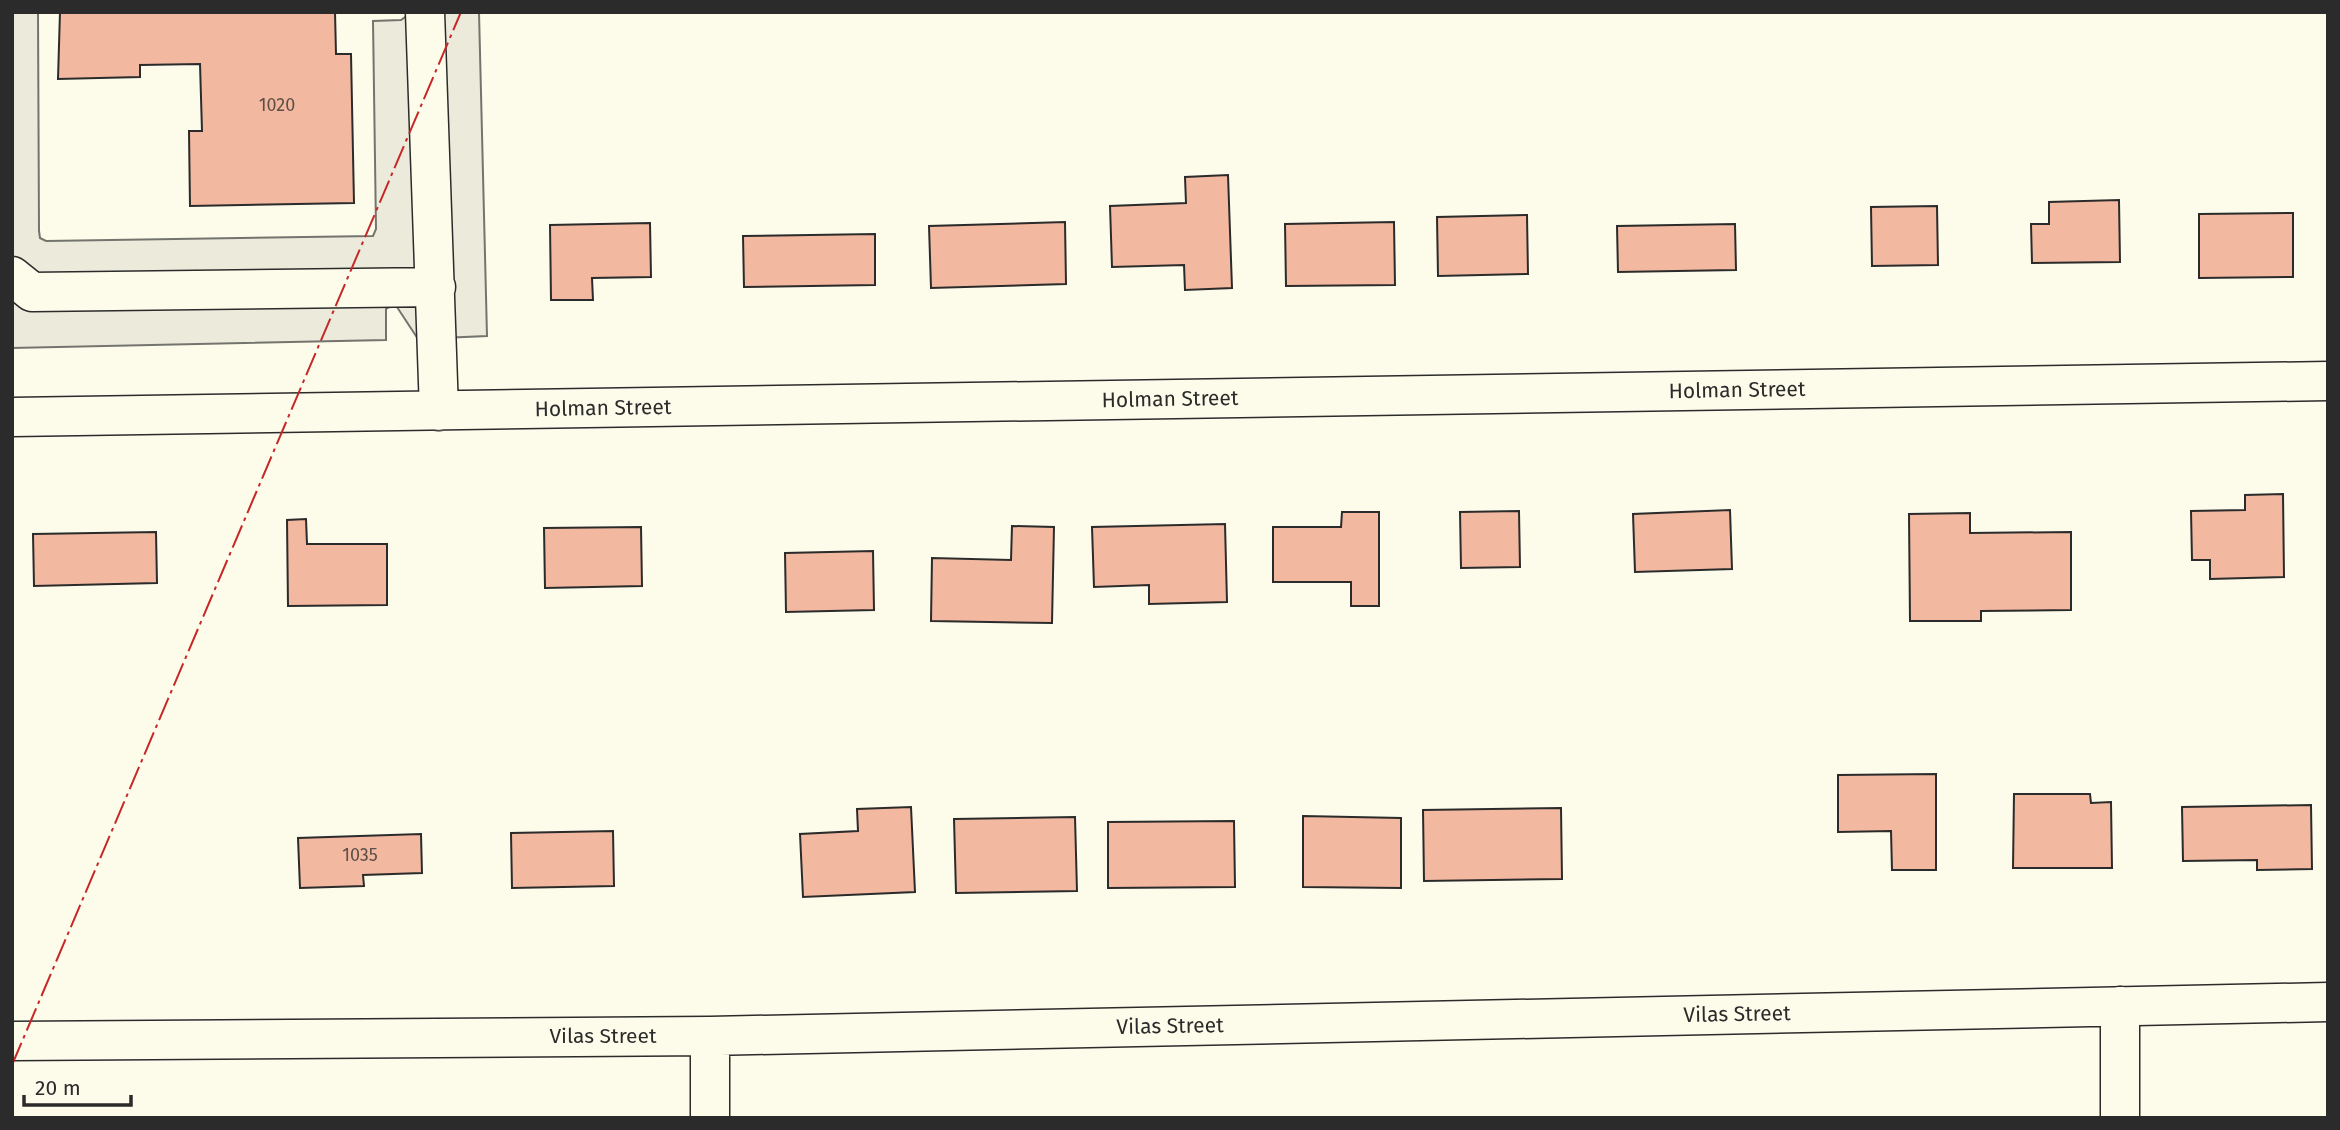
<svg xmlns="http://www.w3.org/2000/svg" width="2340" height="1130" viewBox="0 0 2340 1130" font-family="'Fira Sans',sans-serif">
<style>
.parking{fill:#eceadb;stroke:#74746e;stroke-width:2}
.building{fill:#f2b8a0;stroke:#2b2b2b;stroke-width:2}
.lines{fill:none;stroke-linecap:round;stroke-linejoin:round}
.minor-casing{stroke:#2b2b2b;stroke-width:41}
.minor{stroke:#fdfbea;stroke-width:38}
.power{stroke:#c62828;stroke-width:2;stroke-dasharray:24 5 3.5 5;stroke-linecap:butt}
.labels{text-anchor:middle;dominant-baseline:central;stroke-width:5;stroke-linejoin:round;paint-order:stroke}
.number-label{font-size:18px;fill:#5d4e48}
.street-label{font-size:21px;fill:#2b2b2b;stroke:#fdfbea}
</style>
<rect width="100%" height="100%" fill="#fdfbea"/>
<path class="parking" d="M12 12H38L39 231 40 238 46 241 373 236 376 229 373 21 401 20 412 12H479L487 336 418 339 395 304 386 309V340L12 348Z"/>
<path class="building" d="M60 12H335L336 54H351L354 203 190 206 189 131H202L200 64 140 65V77L58 79Z
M1228 175 1232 288 1185 290 1184 265 1112 267 1110 206 1186 203 1185 177Z
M2119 200 2120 262 2032 263 2031 224H2049V202Z
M1937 206 1938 265 1872 266 1871 207Z
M2293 213V277L2199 278V214Z
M1527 215 1528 274 1438 276 1437 217Z
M1065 222 1066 284 931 288 929 226Z
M1394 222 1395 285 1286 286 1285 224Z
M650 223 651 277 592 278 593 300H551L550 225Z
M1735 224 1736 270 1618 272 1617 226Z
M875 234V285L744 287 743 236Z
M2283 494 2284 577 2210 579V560H2192L2191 511 2245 510V495Z
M1730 510 1732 569 1635 572 1633 514Z
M1519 511 1520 567 1461 568 1460 512Z
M1342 512H1379V606H1351V582H1273V527H1341Z
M1970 513V533L2071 532V610L1981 611V621H1910L1909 514Z
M306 519 307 544H387V605L288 606 287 520Z
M1225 524 1227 602 1149 604V585L1094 587 1092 527Z
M1012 526 1054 527 1052 623 931 621 932 558 1011 560Z
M641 527 642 586 545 588 544 528Z
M156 532 157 583 34 586 33 534Z
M873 551 874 610 786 612 785 553Z
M1936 774V870H1892L1891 831 1838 832V775Z
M2014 794H2090L2091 803 2111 802 2112 868H2013Z
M2311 805 2312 869 2257 870V860L2183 861 2182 807Z
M911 807 915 892 803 897 800 834 858 831 857 809Z
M1561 808 1562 879 1424 881 1423 810Z
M1303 816 1401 818V888L1303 887Z
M1075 817 1077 891 956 893 954 819Z
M1234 821 1235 887 1108 888V822Z
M613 831 614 886 512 888 511 833Z
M421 834 422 873 363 875 364 886 300 888 298 838Z"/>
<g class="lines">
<g class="minor-casing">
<path id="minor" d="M425 12 439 411
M12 276 32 292 436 287
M12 417 2328 381
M2120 1006V1118
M710 1036V1118
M12 1041 710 1036 2328 1002"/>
</g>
<use href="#minor" class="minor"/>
<path class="power" d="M12 1065 461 12"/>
</g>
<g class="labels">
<g class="number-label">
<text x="277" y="105">1020</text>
<text x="360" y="855">1035</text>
</g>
<g class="street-label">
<text transform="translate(1737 390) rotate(-1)">Holman Street</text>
<text transform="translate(1170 399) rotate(-1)">Holman Street</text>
<text transform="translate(603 408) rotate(-1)">Holman Street</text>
<text transform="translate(1737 1014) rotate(-1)">Vilas Street</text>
<text transform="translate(1170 1026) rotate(-1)">Vilas Street</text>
<text x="603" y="1036">Vilas Street</text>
</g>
</g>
<rect width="2340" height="1130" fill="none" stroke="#2b2b2b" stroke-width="28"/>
<path d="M24 1095v10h107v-10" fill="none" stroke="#2b2b2b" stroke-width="3.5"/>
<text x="35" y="1095" font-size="21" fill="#2b2b2b" stroke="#fdfbea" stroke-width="5" paint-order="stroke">20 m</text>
</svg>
